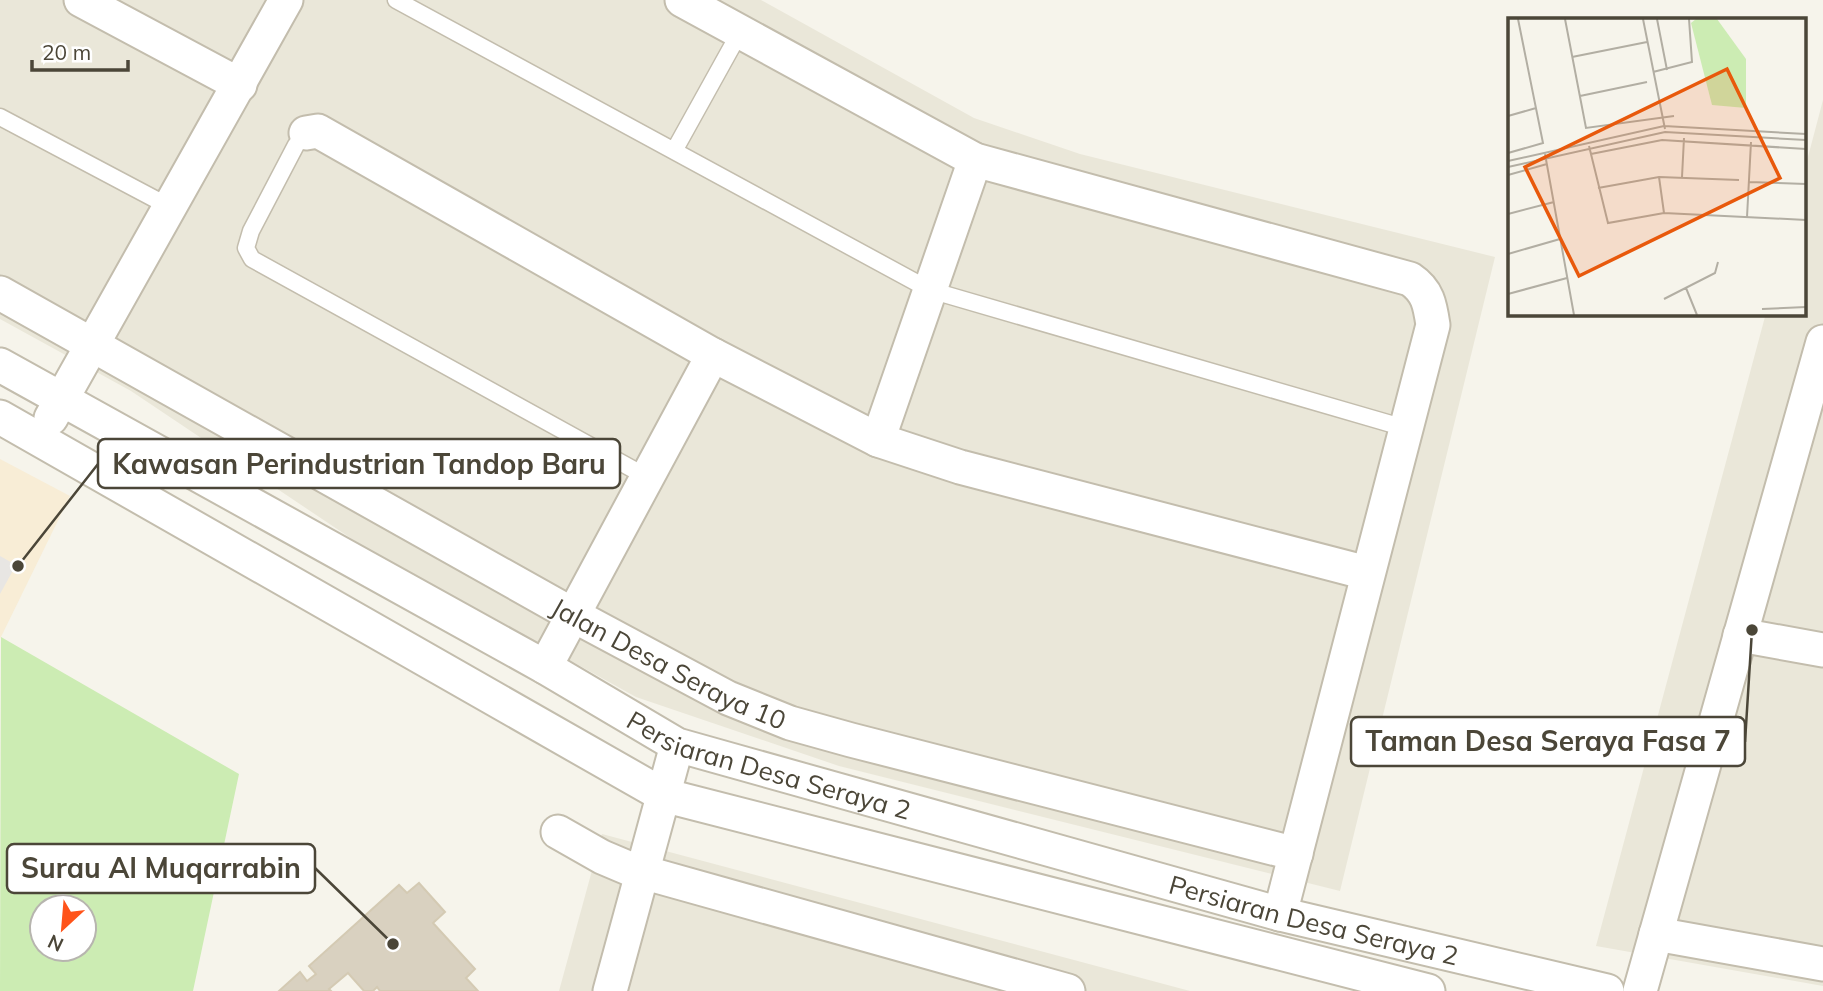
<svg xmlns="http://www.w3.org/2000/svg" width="1823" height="991" viewBox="0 0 1823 991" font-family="Mulish,sans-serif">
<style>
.residential{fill:#eae7d9}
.commercial{fill:#f8edd6}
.green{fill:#ccecb3;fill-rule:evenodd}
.parking{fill:#e8e6e3}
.building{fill:#d9d1c0;stroke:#d4cab3;stroke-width:2}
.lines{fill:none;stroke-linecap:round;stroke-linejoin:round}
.service-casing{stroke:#c3bdad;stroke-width:19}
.minor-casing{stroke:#c3bdad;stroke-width:37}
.service{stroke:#fff;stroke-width:16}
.minor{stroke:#fff;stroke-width:33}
.labels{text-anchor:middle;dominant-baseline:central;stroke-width:6;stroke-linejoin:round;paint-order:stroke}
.street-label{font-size:26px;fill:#4b4638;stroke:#fff}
.inset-road{fill:none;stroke:#b2aea3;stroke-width:2}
.view{fill:#e8590c;fill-opacity:0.15;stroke:#e8590c;stroke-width:3.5}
.inset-edge{fill:none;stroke:#4b4638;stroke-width:3.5}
.leader{fill:none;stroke:#4b4638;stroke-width:2.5}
.callout-dot{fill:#4b4638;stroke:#fff;stroke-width:2.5}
.callout{fill:#fff;stroke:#4b4638;stroke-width:2.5}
.callout-label{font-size:28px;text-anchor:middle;font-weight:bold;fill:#4b4638}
</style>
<rect width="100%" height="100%" fill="#f6f4eb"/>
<path class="residential" d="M0 0H761L974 118 1080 154 1495 257 1340 891 839 766 636 697 358 543 131 391 0 319Z
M1823 100V986L1596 946 1766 313H1804V172Z
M602 834 1190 991H559Z"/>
<path class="commercial" d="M0 459 70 496 0 639Z"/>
<path class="green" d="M1 637 239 774 193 991H0ZM42 907H84V949H42Z"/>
<path class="parking" d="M0 556 16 565 0 594Z"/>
<path class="building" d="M419 883 445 912 433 923 475 969 466 978 478 991H380L377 987 373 991H364L348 973 329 989 331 991H279L300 972 307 981 316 974 309 966 399 885 407 893Z"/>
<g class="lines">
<g class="service-casing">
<path id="service" d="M396 0 930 290 1405 428
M0 117 170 207
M306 133 296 145 251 231 246 248 252 259 647 477
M674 151 740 32"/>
</g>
<g class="minor-casing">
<g id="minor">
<path d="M81 0 240 85"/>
<path d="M682 0 975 160 1410 279C1428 291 1430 305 1433 325L1280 914"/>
<path d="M306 133 318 131 713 355 878 440 960 467 1367 573"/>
<path id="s1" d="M0 293 573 615 728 698 790 723 851 740 1296 854"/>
<path id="s2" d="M0 365 545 667 677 745 1280 914 1607 991"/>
<path d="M0 417 663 795 1428 991"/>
<path d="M51 418 286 0"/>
<path d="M878 440 975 160"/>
<path d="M1740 635 1823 650"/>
<path d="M545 667 713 355"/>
<path d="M558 832 602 857 628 868 1068 991"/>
<path d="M1656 934 1823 964"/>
<path d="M610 991 677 745"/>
<path d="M1640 991 1823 342"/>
</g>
</g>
<use href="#service" class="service"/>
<use href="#minor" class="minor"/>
</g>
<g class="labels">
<g class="street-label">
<text stroke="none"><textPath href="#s1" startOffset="765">Jalan Desa Seraya 10</textPath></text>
<text stroke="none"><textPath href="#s2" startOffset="870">Persiaran Desa Seraya 2</textPath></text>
<text stroke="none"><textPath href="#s2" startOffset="1437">Persiaran Desa Seraya 2</textPath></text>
</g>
</g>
<g transform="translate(1508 18)">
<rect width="298" height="298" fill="#f6f4eb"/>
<path d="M188 1H209L238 41V90L204 87 183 5Z" fill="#ccecb3"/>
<path class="inset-road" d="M57 1 78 110 166 98M135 1 157 111M149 1 159 52M64 39 139 24M145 54 184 44 181 1M72 78 139 64M0 98 28 90M81 128 100 205 156 195 298 202M0 135 35 125 10 1M37 136 66 297M83 136 154 122 298 131M0 143 156 108 298 116M0 149 157 114 298 122M0 157 39 146M151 159 156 195M174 159 176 120M241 164 298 166M90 170 151 159 231 162M0 196 46 184M239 199 243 124M0 236 52 221M178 270 189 297M0 276 59 260M156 281 207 255 210 244M254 291 298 289"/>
<path class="view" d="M219 51 272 160 71 258 17 149Z"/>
<rect width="298" height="298" class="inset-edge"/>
</g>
<path class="leader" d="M18 566L98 464M1752 630L1745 742M393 944L315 868"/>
<g class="callout-dot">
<circle cx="18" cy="566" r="7"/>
<circle cx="1752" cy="630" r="7"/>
<circle cx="393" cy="944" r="7"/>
</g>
<g class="callout">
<rect x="98" y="439" width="522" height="49" rx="7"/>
<rect x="1351" y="717" width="394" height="49" rx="7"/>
<rect x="7" y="844" width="308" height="49" rx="7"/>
</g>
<g class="callout-label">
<text x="359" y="474">Kawasan Perindustrian Tandop Baru</text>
<text x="1548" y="751">Taman Desa Seraya Fasa 7</text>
<text x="161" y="878">Surau Al Muqarrabin</text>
</g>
<g transform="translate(63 928) rotate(206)"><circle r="33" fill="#ffffff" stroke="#b7b5af" stroke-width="2"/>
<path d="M0-5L12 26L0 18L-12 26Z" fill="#ff5319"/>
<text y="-10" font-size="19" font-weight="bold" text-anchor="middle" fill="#4b4638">N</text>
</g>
<path d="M32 60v10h96v-10" fill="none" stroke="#4b4638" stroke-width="3.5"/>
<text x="42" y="60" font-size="21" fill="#4b4638" stroke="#ffffff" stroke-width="5" paint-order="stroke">20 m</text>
</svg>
